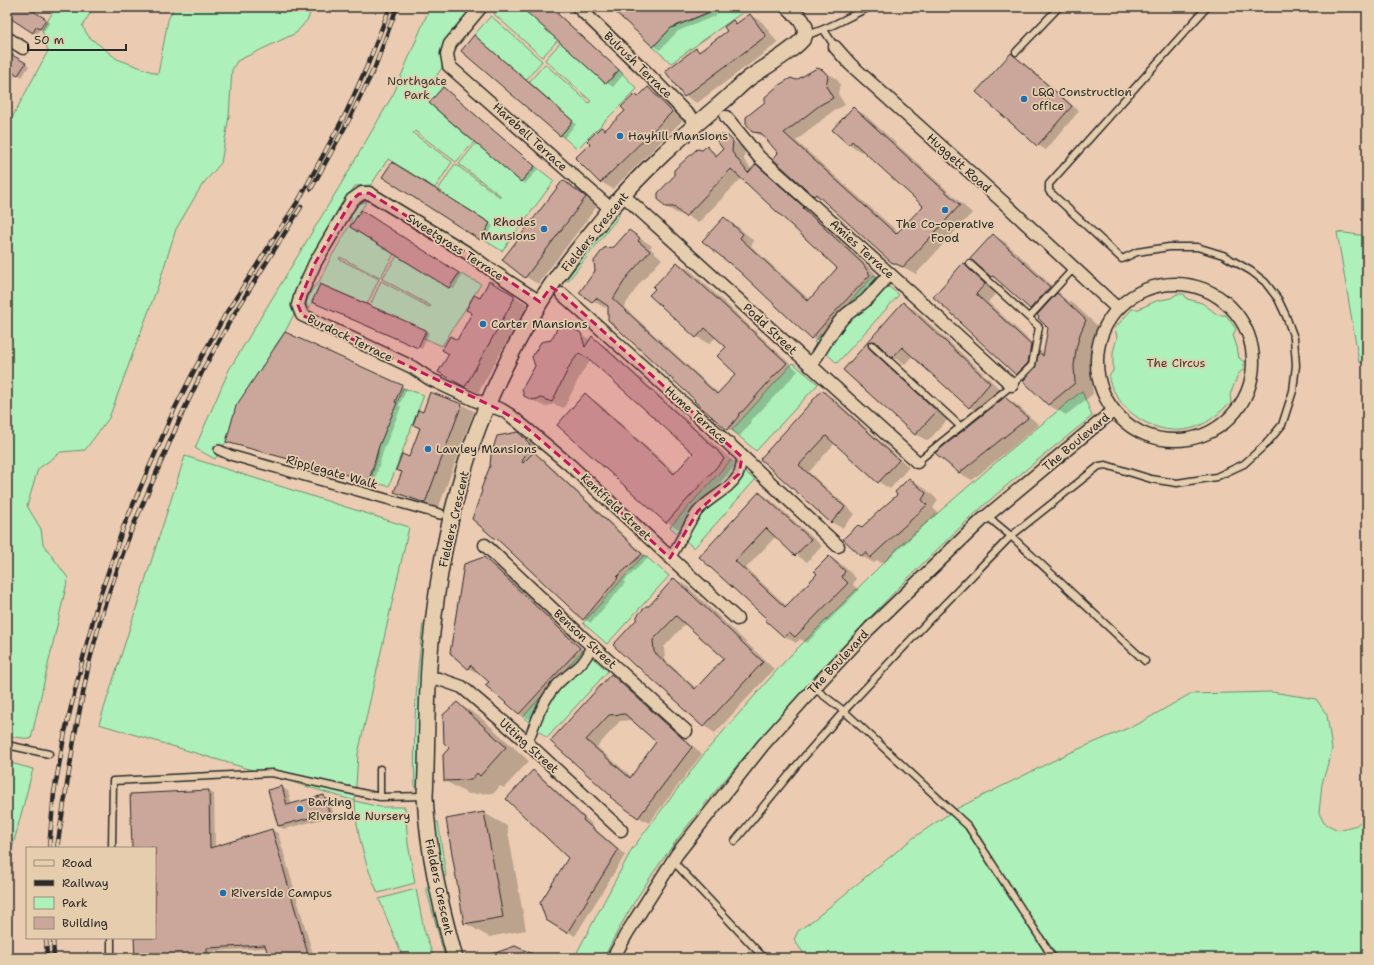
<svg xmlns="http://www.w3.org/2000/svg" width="1374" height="965" viewBox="0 0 1374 965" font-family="'Shantell Sans',sans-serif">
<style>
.green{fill:#aef0b9;stroke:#6c8e72}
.shadow{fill:#0003;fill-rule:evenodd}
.building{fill:#cba79b;stroke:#2b2b2b;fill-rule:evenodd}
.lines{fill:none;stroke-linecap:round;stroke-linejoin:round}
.service-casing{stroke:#2b2b2b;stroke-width:9}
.pedestrian-casing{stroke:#2b2b2b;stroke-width:12}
.minor-casing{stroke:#2b2b2b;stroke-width:15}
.tertiary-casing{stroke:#2b2b2b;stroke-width:18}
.service{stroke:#e6cdae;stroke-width:6}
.pedestrian{stroke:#e6cdae;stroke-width:9}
.minor{stroke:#e6cdae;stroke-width:12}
.tertiary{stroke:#e6cdae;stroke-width:15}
.rail-casing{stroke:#2b2b2b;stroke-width:4.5}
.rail{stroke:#e6cdae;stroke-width:3;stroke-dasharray:9;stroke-linecap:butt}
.marked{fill:#c2185b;fill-opacity:0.2;stroke:#c2185b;stroke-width:3;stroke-dasharray:8 5;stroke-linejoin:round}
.poi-dot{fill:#1f6fb2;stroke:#e6cdae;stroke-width:1.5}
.labels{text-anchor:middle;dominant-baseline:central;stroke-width:3.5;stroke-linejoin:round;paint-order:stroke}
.street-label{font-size:12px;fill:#2b2b2b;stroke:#e6cdae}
.park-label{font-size:12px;fill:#383f39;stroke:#e6cdae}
.poi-label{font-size:12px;fill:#2b2b2b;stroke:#e6cdae;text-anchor:start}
</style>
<rect width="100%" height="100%" fill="#ebccb2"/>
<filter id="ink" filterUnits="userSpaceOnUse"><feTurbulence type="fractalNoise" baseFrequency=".025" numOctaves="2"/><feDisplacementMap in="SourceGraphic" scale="8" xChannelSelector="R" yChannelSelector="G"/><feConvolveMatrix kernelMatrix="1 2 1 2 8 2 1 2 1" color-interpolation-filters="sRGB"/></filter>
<g filter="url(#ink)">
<path class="green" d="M56 7H66L72 11 74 7H94L82 26 89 37 117 59 158 74 168 20 174 7H312L308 19 296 33 237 61 232 70 229 116 221 163 202 185 176 229 159 283 109 418 85 450 61 452 38 469 27 506 41 529 43 544 68 578 31 739 7 736V127L48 51 42 30Z
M430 7H475L447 40 441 49 444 65 435 78 443 87 429 103 474 142 456 162 415 131 413 133 452 162 435 188 388 159 371 185 355 186 344 202 294 298 292 309 294 314 285 332 274 348 397 403 403 388 424 395 389 486 370 482 378 454V448L226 442 215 459 195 448 229 370 344 179 394 93Z
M500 7H521L558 40 542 57 494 14Z
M713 7H744L746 10 671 63 653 47 671 28 708 13Z
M491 16 542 61 526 80 474 35Z
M561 42 606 84 619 70 637 89 577 149 561 135 573 121 529 82 545 64 589 103 591 101 545 60Z
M476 143 521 182 535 166 554 181 502 251 481 238 490 223 438 190 455 164 500 197 501 196 459 164Z
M367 201 350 227 394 254 380 278 340 257 339 259 379 279 367 304 320 284 309 309 306 303 311 291 319 282 330 259 351 223V214L359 204Z
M617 213 619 216 568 281 566 280Z
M1337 232 1367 236V363L1359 362Z
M397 256 449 288 459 273 481 284 442 346 424 338 427 331 370 306 381 281 429 307 431 306 382 279Z
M874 275 899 295 837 363 814 342Z
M1177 294H1184L1187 299 1202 303 1218 315H1226L1236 329 1233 335 1237 347 1239 358 1244 362 1243 370 1238 374 1230 395 1231 402C1220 412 1210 422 1196 427 1165 438 1130 420 1115 393 1112 387 1109 383 1109 376L1113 371V353L1117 337 1115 328 1132 309H1139L1156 301 1171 298Z
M793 363 818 384 756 451 732 430Z
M1082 391 1092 416C1055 447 1016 476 981 508 901 581 828 661 757 742 700 808 641 879 604 958H574L632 849 707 750 785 661 901 545 1009 451Z
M185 456 409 527 358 754 355 801 380 807H405L408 844 415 883 378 893C365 864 356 833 355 801L99 724Z
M731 460 755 480 694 548 670 527Z
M644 555 669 576 607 644 583 623Z
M423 623 428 625 419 788H415C413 733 416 678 423 623Z
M583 650 608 671 547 738 523 717Z
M1272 692 1316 699 1327 715 1332 749 1322 784 1319 813 1324 823 1338 830 1357 825 1367 815V958H807L794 940 798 931 816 918 913 838 956 809 1067 754 1140 723 1190 694Z
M7 762 33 769 7 868Z
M435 822H438L446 876 441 877Z
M430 887 438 927 448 958H445L426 888Z
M416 889 424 930 434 958H403L379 899Z"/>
<path class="shadow" d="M7 7H25L50 22 44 31 40 29 37 34 7 15Z
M523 7H551L624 74 613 87 607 83Z
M611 7H723L715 16 678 31 660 50 654 46Z
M750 15 762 22 778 43 697 103 685 96 696 49 700 51 728 31 733 21 738 24Z
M474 36 576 124 564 138 462 50Z
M7 53 29 66 22 77 17 73 7 90Z
M1011 54 1019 59 1079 111 1046 150 1038 145Z
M823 71 836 78 840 84 838 94 845 105 833 111 796 141 899 233 924 206 863 150 861 152 849 144 853 108 865 115 972 213 916 274 892 261 826 202 814 195 767 139 752 131 796 81Z
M648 89 660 96 684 119 613 189 601 182 591 144 602 128 606 131 626 111 635 95 639 97Z
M445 90 538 169 525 184 521 181Z
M727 137 745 149 744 160 752 170 756 166 769 173 815 215H814L875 273 882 283 824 345 812 338 724 219 737 226 754 241 751 246 810 300 839 268 742 178 698 223 683 213 678 214 665 206 702 151 707 148 719 155 724 150Z
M392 163 493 226 484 241 384 177Z
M563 181 575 188 598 205 538 284 526 277 503 260Z
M361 212 462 276 453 290 352 226Z
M629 231 652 246 650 248 662 259 639 284 624 307 718 393 738 374 727 347 716 337 709 344 697 337 650 295 678 263 690 270 798 371 755 417 751 419 750 424 740 436 728 429 609 304 605 308 593 301 614 248Z
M993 235 1005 242 1062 295 1060 296 1075 305 1103 331 1097 344 1092 377 1093 394 1066 415 1048 405 1026 379 1017 374 962 323 966 265 978 272 997 292 988 302 1044 354 1049 328 1040 314 1031 308 1002 282 992 277 978 264Z
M489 283 526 303V307L478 393 440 372Z
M317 303 425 331 429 333 422 349Z
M903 303 915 310 1002 391 981 414 969 407 913 355 905 364 893 357 884 348H881L880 352 949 418 928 441 915 434 844 370Z
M561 323 591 340 592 338 604 345 730 458 735 466 679 529 667 522 585 395 597 402 676 473 694 453 591 360 582 372 564 408 554 404 545 407 525 396Z
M286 333 407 389 399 405 401 407 384 449 374 483 233 444 227 441Z
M822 392 833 398 909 467 890 489 879 482 835 443 809 472 855 514 842 528 831 522 761 458Z
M1005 398 1017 405 1039 425 972 480 959 473Z
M461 404 474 411 438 509 408 498 395 491 420 429 414 425Z
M518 433 526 437 538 449 535 454 541 457 648 558 624 581 625 583 591 623 584 619 503 543 495 538Z
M909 479 922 486 938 500 933 508 938 513 883 564 877 560 874 563 861 556 844 539 862 528 898 495Z
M760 493 771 500 822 546 807 562 796 555 776 536 746 568 787 606 819 574 830 557 841 564 856 578 853 585 859 590 807 643 800 639 796 643 784 636 768 619 700 557Z
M484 558 494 564 589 655 529 719 519 714 487 685 490 682 479 672 478 673 468 668Z
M674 579 686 585 774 669 715 733 704 726 644 671 637 667 614 645ZM686 623 725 658 697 689 665 660 664 647Z
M611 676 622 682 702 754 649 823 638 817 613 796 551 741ZM633 720 658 742 632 777 597 747 620 721Z
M457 703 480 717 529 761 504 788 500 786 494 793 468 794 445 781Z
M533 772 541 776 592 824 591 825 625 855 575 936 547 919 570 857Z
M282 787 288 791 292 805 324 796 330 800 334 816 284 829 278 826Z
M208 791 214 794 215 847 272 830 278 833 314 958H270L267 948 215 951V958H133V952L135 951V938H155V848H133Z
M484 813 507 826 526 930 489 937 465 923Z"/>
<path class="building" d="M7 7H27L46 19 40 29 36 27 33 33 7 16Z
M521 7H550L619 70 606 84Z
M610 7H721L671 28 653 47Z
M750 14 766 36 684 97 665 71 696 48 699 52 727 31 724 27 733 20 736 24Z
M474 35 573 121 560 136 461 51Z
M7 52 26 63 18 75 7 69Z
M1011 53 1072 106 1037 146 976 92Z
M817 68 823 70 828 76 826 86 833 98 820 105 784 133 896 234 923 206 852 141 849 145 832 130 853 107 960 205 903 267 891 262 816 194 814 196 773 159 778 153 761 133 752 132 746 123V117L765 102V97L779 85 791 78 796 80Z
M443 87 535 166 521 182 429 103Z
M648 87 672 112 600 183 575 158 590 144 587 141 601 127 605 130 625 111 621 107 635 94 638 97Z
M712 134 728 136 733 141 732 152 748 173 756 164 804 207 803 208 863 264 870 275 831 316 811 339 739 271 702 241 724 217 743 234 740 238 808 301 837 268 731 169 685 217 674 207H665L658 199V193L674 176V170L697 149 702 150 707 146 716 156 723 149Z
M392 162 490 223 480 240 382 177Z
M563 180 586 197 525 278 502 260Z
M361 210 459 273 449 288 350 227Z
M629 230 640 238 638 241 650 251 627 277 613 299 708 386 717 394 736 374 717 356 726 347 705 328 696 338 649 295 655 289 653 287 677 262 787 363 772 378 743 411 739 413 738 417 727 430 694 401 695 400 608 320V306L596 298 592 302 579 293 595 271 594 261 604 248 614 247Z
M993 234 1050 287 1030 309 993 276 991 277 973 261 969 260Z
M963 263 965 264 966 263 967 267 985 284 976 294 1031 345 1028 363 1016 375 960 323 961 322 933 297Z
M489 281 514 295V299L465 387 438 372 449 354 442 350 450 336 457 340 472 313 466 310 474 295 480 298Z
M320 284 426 330 418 348 312 302Z
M1057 293 1086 320 1080 334 1076 349 1074 366 1075 383 1048 405 1023 381 1035 368 1039 352 1043 356 1048 328 1038 318 1039 317 1037 315Z
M903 302 990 383 969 408 902 347 892 358 875 341 869 342 868 344 869 348 937 411 915 435 843 370Z
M561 321 581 333 585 347 592 336 717 450 724 459 666 523 557 425 585 393 674 474 693 453 589 359 579 353 570 365 552 402 541 398 532 400 524 396 522 389 535 366 532 357 541 342 551 340Z
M285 332 402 385 395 402 397 403 379 446 369 481 226 442 236 406Z
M822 390 899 460 878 483 826 436 799 465 845 507 831 523 760 459Z
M430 392 462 404 425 503 394 492 402 472 396 470 402 454 409 457 420 428 413 425 418 410 423 412Z
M1005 397 1028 418 959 473 935 453Z
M518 432 530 444 522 462 523 463 534 452 642 554 617 577 618 578 583 620 496 538 495 539 472 519 482 491 481 489 490 466 491 455 497 436Z
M909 478 926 493 922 500 927 505 870 558 866 552 861 556 843 539 858 525 862 527 880 510 897 495 895 492Z
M759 492 811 539 795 556 766 528 735 561 785 607 817 574 814 571 829 556 845 571 842 577 848 583 795 637 789 632 784 637 765 620 767 619 699 557Z
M484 557 580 648 519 714 485 685 489 682 470 665 468 669 450 653 464 564Z
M674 578 763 662 703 727 680 706 681 705 637 666 636 667 613 645 637 619V616L646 606H649ZM676 616 724 658 695 689 654 652 653 640Z
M611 674 692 747 638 818 610 797 611 796 550 741ZM625 714 656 742 630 778 586 740 609 715Z
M457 702 506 747 480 776 477 773 471 780 444 781 443 755 449 748 444 743 443 715Z
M533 770 584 818 583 820 618 850 567 933 546 920 540 903 568 858 506 799Z
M282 786 287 805 324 795 329 813 278 826 268 790Z
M209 790 210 848 272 829 309 958H269L265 945 207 948V958H135L134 938H155V848H132L130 794Z
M484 812 503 917 464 924 446 819Z
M515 946 542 958H485L484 957Z"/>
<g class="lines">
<g class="service-casing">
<path id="service" d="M824 30 835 47
M806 35C828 30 849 16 870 7
M1016 52 1059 7
M1029 317 1074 268
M872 345 960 426
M917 462 1012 385 1032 365 1039 327 970 264
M987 516 1011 536 1145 661
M814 688 844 711 968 826 1053 958
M7 745 49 754
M380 769V797
M735 841 797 765 844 711 934 615 1011 536 1099 466 1106 465 1151 479 1177 483 1216 477 1244 464 1266 444 1282 425 1293 391 1296 365 1294 338 1286 316 1278 299 1265 282 1251 271 1223 255 1197 247H1169L1137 252 1122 259 1049 191V184L1207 7
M112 848 113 781 272 773 380 797 425 796
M673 861 764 958
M111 958V938"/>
</g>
<g class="pedestrian-casing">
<path id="pedestrian" d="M219 450 230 455 440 514
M670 558C680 543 686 527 697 512 708 498 729 491 738 475 741 470 741 462 742 457
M527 744C535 724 541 703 556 686 571 669 582 670 592 646"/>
</g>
<g class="minor-casing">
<path id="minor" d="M481 7 450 44 447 54 449 66 611 209
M578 7 647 73 686 113 698 123
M7 38 23 48
M835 47 850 64 1003 202 1118 309
M726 117 759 157 911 293 1012 385
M623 195 917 462
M1097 362a78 78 0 1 1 156 0a78 78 0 1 1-156 0Z
M562 294 729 444 838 546
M540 302 491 270 469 254 369 193H362L352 200 315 263 301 294 298 305 302 315 412 367 430 379 477 401 502 410 510 415 570 465 737 619
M810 366C821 351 829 334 841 320 848 311 859 307 867 299 875 291 882 282 890 274
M485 545 581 636 686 731
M428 678 439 679 462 687 521 737 621 830
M613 958 627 933 677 854 763 745 814 688 870 628 982 520 1113 411"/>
</g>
<g class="tertiary-casing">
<path id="tertiary" d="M455 958C440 903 428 854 425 796 428 742 425 688 432 633 437 586 445 537 458 491 475 425 504 362 539 304 559 271 585 241 609 211 642 171 681 137 720 104 730 96 738 87 748 79 760 70 798 48 804 37 810 25 796 14 788 7"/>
</g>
<use href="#service" class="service"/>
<use href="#pedestrian" class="pedestrian"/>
<use href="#minor" class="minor"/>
<use href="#tertiary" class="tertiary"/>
<g class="rail-casing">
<path id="rail" d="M311 189 351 116 375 67 397 7
M49 848 54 793 65 732 82 662 97 605 123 528 174 410 197 365 225 315 300 198 346 113 368 64 390 7
M57 848 75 734 89 663 104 607 131 531 182 414 204 368 231 319 301 207
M46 938 47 958
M53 938 54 958"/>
</g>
<use href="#rail" class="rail"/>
</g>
</g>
<path class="marked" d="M369 193 469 254 540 302 551 287 562 294 742 457 739 474 698 511 670 558 570 465 521 423 498 409 302 315 298 305 315 263 352 200 359 194Z"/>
<g class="poi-dot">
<circle cx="1024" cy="99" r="4"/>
<circle cx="620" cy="136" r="4"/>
<circle cx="945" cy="210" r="4"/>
<circle cx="544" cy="229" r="4"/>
<circle cx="483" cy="324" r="4"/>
<circle cx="428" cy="449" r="4"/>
<circle cx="300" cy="809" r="4"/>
<circle cx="223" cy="893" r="4"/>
</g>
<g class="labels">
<g class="street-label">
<text transform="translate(638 65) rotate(44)">Bulrush Terrace</text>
<text transform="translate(530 137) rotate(42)">Harebell Terrace</text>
<text transform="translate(959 163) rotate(42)">Huggett Road</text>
<text transform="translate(595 232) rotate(-51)">Fielders Crescent</text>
<text transform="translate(455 247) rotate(33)">Sweetgrass Terrace</text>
<text transform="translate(862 249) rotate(42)">Amies Terrace</text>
<text transform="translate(770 329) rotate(43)">Podd Street</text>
<text transform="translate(350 338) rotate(26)">Burdock Terrace</text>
<text transform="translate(696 415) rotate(42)">Hume Terrace</text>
<text transform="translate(1076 442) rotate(-40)">The Boulevard</text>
<text transform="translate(332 472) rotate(16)">Ripplegate Walk</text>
<text transform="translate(616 507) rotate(43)">Kentfield Street</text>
<text transform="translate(454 519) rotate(-77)">Fielders Crescent</text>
<text transform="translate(585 639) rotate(43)">Benson Street</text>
<text transform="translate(838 662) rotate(-47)">The Boulevard</text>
<text transform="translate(529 746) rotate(42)">Utting Street</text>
<text transform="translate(439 887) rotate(78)">Fielders Crescent</text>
</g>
<g class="park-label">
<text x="417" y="81">Northgate<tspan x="417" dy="14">Park</tspan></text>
<text x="1176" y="363">The Circus</text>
</g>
<g class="poi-label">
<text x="1032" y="92">L&amp;Q Construction<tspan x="1032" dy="14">office</tspan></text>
<text x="628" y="136">Hayhill Mansions</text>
<text x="536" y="222" text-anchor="end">Rhodes<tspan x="536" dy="14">Mansions</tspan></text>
<text x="945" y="224" text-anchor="middle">The Co-operative<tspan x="945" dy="14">Food</tspan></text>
<text x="491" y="324">Carter Mansions</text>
<text x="436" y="449">Lawley Mansions</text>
<text x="308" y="802">Barking<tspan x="308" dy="14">Riverside Nursery</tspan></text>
<text x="231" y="893">Riverside Campus</text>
</g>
</g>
<rect width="1374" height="965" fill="none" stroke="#e6cdae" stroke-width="24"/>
<rect x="12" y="12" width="1350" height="941" fill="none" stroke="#2b2b2b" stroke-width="1.5" filter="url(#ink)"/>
<rect x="26" y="847" width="130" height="92" fill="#e6cdae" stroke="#9b8c7a"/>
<rect x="34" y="860" width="20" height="6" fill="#e6cdae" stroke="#9b8c7a"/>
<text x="62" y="867" font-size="12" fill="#2b2b2b">Road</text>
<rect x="34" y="880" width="20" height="6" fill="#2b2b2b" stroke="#9b8c7a"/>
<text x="62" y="887" font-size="12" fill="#2b2b2b">Railway</text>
<rect x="34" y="897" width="20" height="12" fill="#aef0b9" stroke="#9b8c7a"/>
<text x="62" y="907" font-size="12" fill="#2b2b2b">Park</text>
<rect x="34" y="917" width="20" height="12" fill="#cba79b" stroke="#9b8c7a"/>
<text x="62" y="927" font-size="12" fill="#2b2b2b">Building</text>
<path d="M28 44v6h98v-6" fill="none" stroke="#2b2b2b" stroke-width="2"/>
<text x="34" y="44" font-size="12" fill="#2b2b2b" stroke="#e6cdae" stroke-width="3" paint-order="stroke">50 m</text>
</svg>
